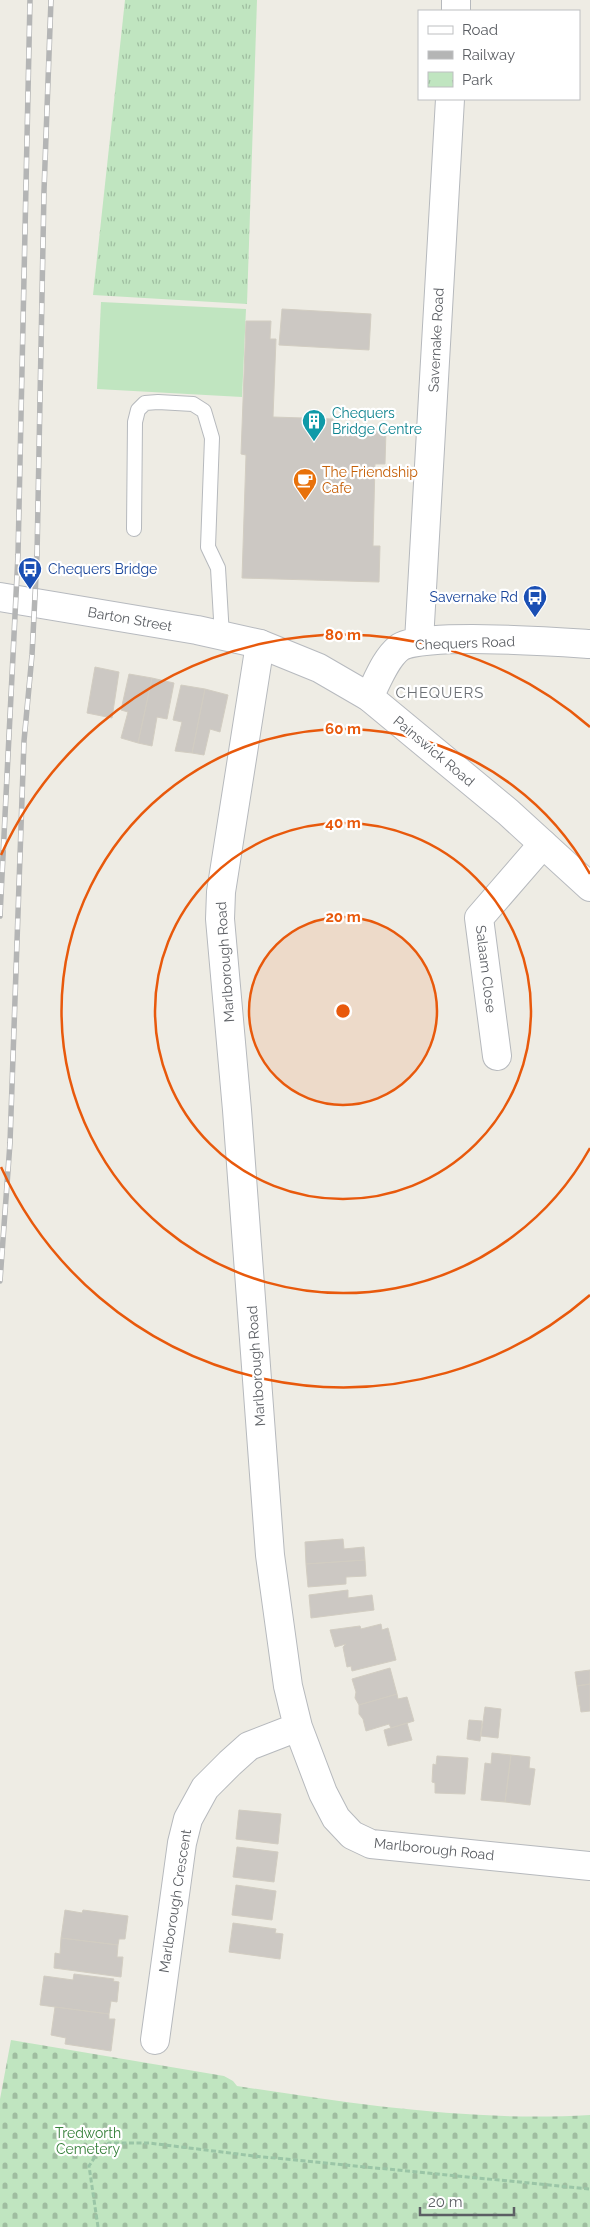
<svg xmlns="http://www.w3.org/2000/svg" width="590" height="2227" viewBox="0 0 590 2227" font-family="Raleway,sans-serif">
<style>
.cemetery{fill:url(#cemetery-stones)}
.park{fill:url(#park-tufts)}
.garden{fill:#c0e5c0}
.building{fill:#ccc8c3;stroke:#d2cdc2}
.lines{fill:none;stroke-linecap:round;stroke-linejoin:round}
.service-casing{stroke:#b6b9bd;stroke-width:16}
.minor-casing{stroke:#b6b9bd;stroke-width:30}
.secondary-casing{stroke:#b7babf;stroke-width:30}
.path{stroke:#9ac5a6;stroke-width:3;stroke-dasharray:5 2.5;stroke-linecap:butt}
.service{stroke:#fff;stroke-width:14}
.minor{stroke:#fff;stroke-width:28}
.secondary{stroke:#fff;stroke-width:28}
.rail-casing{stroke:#b4b5b5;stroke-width:5.5}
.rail{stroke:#fff;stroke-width:4;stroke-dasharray:11;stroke-linecap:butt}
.ring{fill:none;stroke:#e8590c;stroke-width:2.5}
.labels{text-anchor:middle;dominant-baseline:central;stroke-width:4.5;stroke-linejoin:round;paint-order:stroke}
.street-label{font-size:14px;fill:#5c5f64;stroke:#fff}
.culture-label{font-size:14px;fill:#0d838f;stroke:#fff;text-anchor:start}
.food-label{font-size:14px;fill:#c56008;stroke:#fff;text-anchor:start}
.transit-label{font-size:14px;fill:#164399;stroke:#fff;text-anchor:start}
.park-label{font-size:14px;fill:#36813a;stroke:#fff}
.neighbourhood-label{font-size:15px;letter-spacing:1px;fill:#6d7176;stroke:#fff}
.centre{fill:#e8590c;stroke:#fff;stroke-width:2.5}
.ring-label{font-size:15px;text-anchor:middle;font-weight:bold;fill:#e8590c;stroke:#fff;stroke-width:4.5;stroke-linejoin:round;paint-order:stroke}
</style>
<defs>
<pattern id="cemetery-stones" width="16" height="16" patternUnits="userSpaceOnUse" patternTransform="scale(1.25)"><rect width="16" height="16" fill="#c0e5c0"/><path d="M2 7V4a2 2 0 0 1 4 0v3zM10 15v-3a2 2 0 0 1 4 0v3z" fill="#9fbda0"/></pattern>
<pattern id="park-tufts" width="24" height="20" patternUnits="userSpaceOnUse" patternTransform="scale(1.25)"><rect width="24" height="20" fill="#c0e5c0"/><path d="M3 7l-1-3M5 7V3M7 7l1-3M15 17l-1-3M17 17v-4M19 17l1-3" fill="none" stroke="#9fbda0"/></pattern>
</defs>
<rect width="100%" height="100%" fill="#eeece4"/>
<path class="cemetery" d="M11 2040 224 2076 233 2081 237 2086C354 2104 471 2122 590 2115V2227H0V2099Z"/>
<path class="park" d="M125 0H257L247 304 93 295Z"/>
<path class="garden" d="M101 302 246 309 242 397 97 389Z"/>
<path class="building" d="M282 309 371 314 369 350 279 345Z
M246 321H271L270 339H276L273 417 333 419V428L386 430 385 464H375L373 546H380L379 582 242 578 246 455 241 454Z
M95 667 119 672 112 718 87 713Z
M129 674 152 678 138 743 121 738 128 712 121 710Z
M152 678 174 683 167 719 157 717 152 746 138 743Z
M181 685 205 689 192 753 175 751 182 722 173 720Z
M205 689 228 695 220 732 210 729 204 755 192 753Z
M343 1539 344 1549 364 1547 365 1560 306 1564 305 1542Z
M365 1560 366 1576 346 1577V1584L308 1587 306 1564Z
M348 1590V1598L372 1595 374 1610 311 1618 309 1595Z
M381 1624 382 1630 388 1628 396 1660 352 1671 351 1666 347 1667 343 1647 346 1644 335 1647 330 1630 360 1626 361 1629Z
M390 1668 397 1694 359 1705 355 1698 356 1692 352 1679Z
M590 1670V1684L577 1686 575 1672Z
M590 1684V1711L581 1712 577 1686Z
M397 1694 398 1699 407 1697 414 1721 391 1728 389 1724 366 1731 363 1719 359 1714V1705Z
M485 1707 501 1709 498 1738 481 1736Z
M469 1720 482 1721 480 1741 467 1739Z
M407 1723 412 1740 388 1746 384 1730Z
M492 1753 511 1755 505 1802 481 1800 485 1763 491 1764Z
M511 1755 530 1757 529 1768 535 1769 530 1805 505 1802Z
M437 1756 468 1758 465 1794 435 1793V1783L432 1782 433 1764 436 1765Z
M239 1810 281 1814 278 1844 236 1839Z
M237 1847 278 1852 274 1882 233 1877Z
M236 1885 276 1891 272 1920 232 1915Z
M65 1910 82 1913 83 1910 128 1916 125 1939H119L118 1945 61 1938Z
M233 1923 276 1929 275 1933 283 1934 280 1959 229 1952Z
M61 1938 118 1945 117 1957H123L121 1977 54 1968 55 1953 60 1954Z
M74 1974 114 1979 113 1981 119 1982 117 2002 111 2001 109 2014 40 2005 44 1976 73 1980Z
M55 2007 109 2014V2019H115L111 2051 65 2044 66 2038 51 2035Z"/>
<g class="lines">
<g class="service-casing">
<path id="service" d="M134 529 135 422 138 410 145 403 158 402 193 404 204 411 212 438 208 547 218 568 222 636"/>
</g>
<g class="minor-casing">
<path id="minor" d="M456 11V0
M419 641 450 99
M260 644 221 892 220 919 237 1110 270 1555 288 1686 298 1727 323 1793 336 1818 352 1835 371 1844 590 1866
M369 697C377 682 385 659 399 648 419 632 559 642 590 644
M497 1056 479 918 543 844
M155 2040 182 1843 188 1819 205 1788 230 1763 249 1746 298 1727"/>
</g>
<g class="secondary-casing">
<path id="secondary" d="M0 597 197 630 260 644 319 668 369 697 508 812 590 887"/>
</g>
<path class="path" d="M98 2227 89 2166 98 2152 109 2143H149L254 2156 590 2189"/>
<use href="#service" class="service"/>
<use href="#minor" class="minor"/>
<use href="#secondary" class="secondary"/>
<g class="rail-casing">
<path id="rail" d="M0 916 18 555 30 0
M0 1281 10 1143 24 741 32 655 37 556 44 191 51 0"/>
</g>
<use href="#rail" class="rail"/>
</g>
<circle cx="343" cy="1011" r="94" fill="#e8590c" fill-opacity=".12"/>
<g class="ring">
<circle cx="343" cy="1011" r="94"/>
<circle cx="343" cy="1011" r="188"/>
<path d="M590 1148A282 282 0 1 1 590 874"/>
<path d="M590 1295A376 376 0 0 1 1 1167M1 855A376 376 0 0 1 590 727"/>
</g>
<defs>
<g id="building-pin" transform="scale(1.25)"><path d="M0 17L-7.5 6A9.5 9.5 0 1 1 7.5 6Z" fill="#0f9aa8" stroke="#fff"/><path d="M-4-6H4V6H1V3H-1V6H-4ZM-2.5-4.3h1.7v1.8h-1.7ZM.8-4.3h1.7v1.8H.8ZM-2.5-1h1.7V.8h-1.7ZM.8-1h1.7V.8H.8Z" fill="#fff"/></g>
<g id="cafe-pin" transform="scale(1.25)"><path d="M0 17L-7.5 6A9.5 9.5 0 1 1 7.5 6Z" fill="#e8710a" stroke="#fff"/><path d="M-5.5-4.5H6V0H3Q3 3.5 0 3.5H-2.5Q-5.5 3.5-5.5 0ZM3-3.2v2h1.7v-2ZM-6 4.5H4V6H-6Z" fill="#fff"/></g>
<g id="bus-pin" transform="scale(1.25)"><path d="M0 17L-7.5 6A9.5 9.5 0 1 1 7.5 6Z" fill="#1a4fb4" stroke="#fff"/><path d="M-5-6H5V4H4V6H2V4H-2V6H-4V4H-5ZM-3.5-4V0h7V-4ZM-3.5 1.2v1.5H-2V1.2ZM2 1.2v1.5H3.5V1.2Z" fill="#fff"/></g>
</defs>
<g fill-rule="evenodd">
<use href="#building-pin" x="314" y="421"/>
<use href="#cafe-pin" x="305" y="480"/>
<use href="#bus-pin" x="30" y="569"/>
<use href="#bus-pin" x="535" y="597"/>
</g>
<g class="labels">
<g class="street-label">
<text transform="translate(436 340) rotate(-87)">Savernake Road</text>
<text transform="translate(130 619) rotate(10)">Barton Street</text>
<text transform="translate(465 643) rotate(-2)">Chequers Road</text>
<text transform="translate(434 751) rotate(40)">Painswick Road</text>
<text transform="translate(225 962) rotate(-94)">Marlborough Road</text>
<text transform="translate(486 969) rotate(83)">Salaam Close</text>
<text transform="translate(256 1366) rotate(-94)">Marlborough Road</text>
<text transform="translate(434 1849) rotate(6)">Marlborough Road</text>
<text transform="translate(175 1901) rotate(-81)">Marlborough Crescent</text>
</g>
<g class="culture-label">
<text x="332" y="413">Chequers<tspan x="332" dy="16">Bridge Centre</tspan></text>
</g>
<g class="food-label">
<text x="322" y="472">The Friendship<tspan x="322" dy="16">Cafe</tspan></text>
</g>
<g class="transit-label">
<text x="48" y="569">Chequers Bridge</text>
<text x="518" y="597" text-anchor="end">Savernake Rd</text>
</g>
<g class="park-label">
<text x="88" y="2133">Tredworth<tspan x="88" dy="16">Cemetery</tspan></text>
</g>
<g class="neighbourhood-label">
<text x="440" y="693">CHEQUERS</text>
</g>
</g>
<circle cx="343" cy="1011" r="8" class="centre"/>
<g class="ring-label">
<text x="343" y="640">80 m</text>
<text x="343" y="734">60 m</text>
<text x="343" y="828">40 m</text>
<text x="343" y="922">20 m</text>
</g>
<rect x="418" y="10" width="162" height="90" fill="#ffffff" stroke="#bebfc1"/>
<rect x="428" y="26" width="25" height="8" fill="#ffffff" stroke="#bebfc1"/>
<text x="462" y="35" font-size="15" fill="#5c5f64">Road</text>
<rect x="428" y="51" width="25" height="8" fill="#b4b5b5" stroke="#bebfc1"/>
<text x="462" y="60" font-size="15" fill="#5c5f64">Railway</text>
<rect x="428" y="72" width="25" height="15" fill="url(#park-tufts)" stroke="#bebfc1"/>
<text x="462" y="85" font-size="15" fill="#5c5f64">Park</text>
<path d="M420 2207v8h94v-8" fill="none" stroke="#5c5f64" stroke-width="2.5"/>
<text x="428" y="2207" font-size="15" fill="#5c5f64" stroke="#ffffff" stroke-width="4" paint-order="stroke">20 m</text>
</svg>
